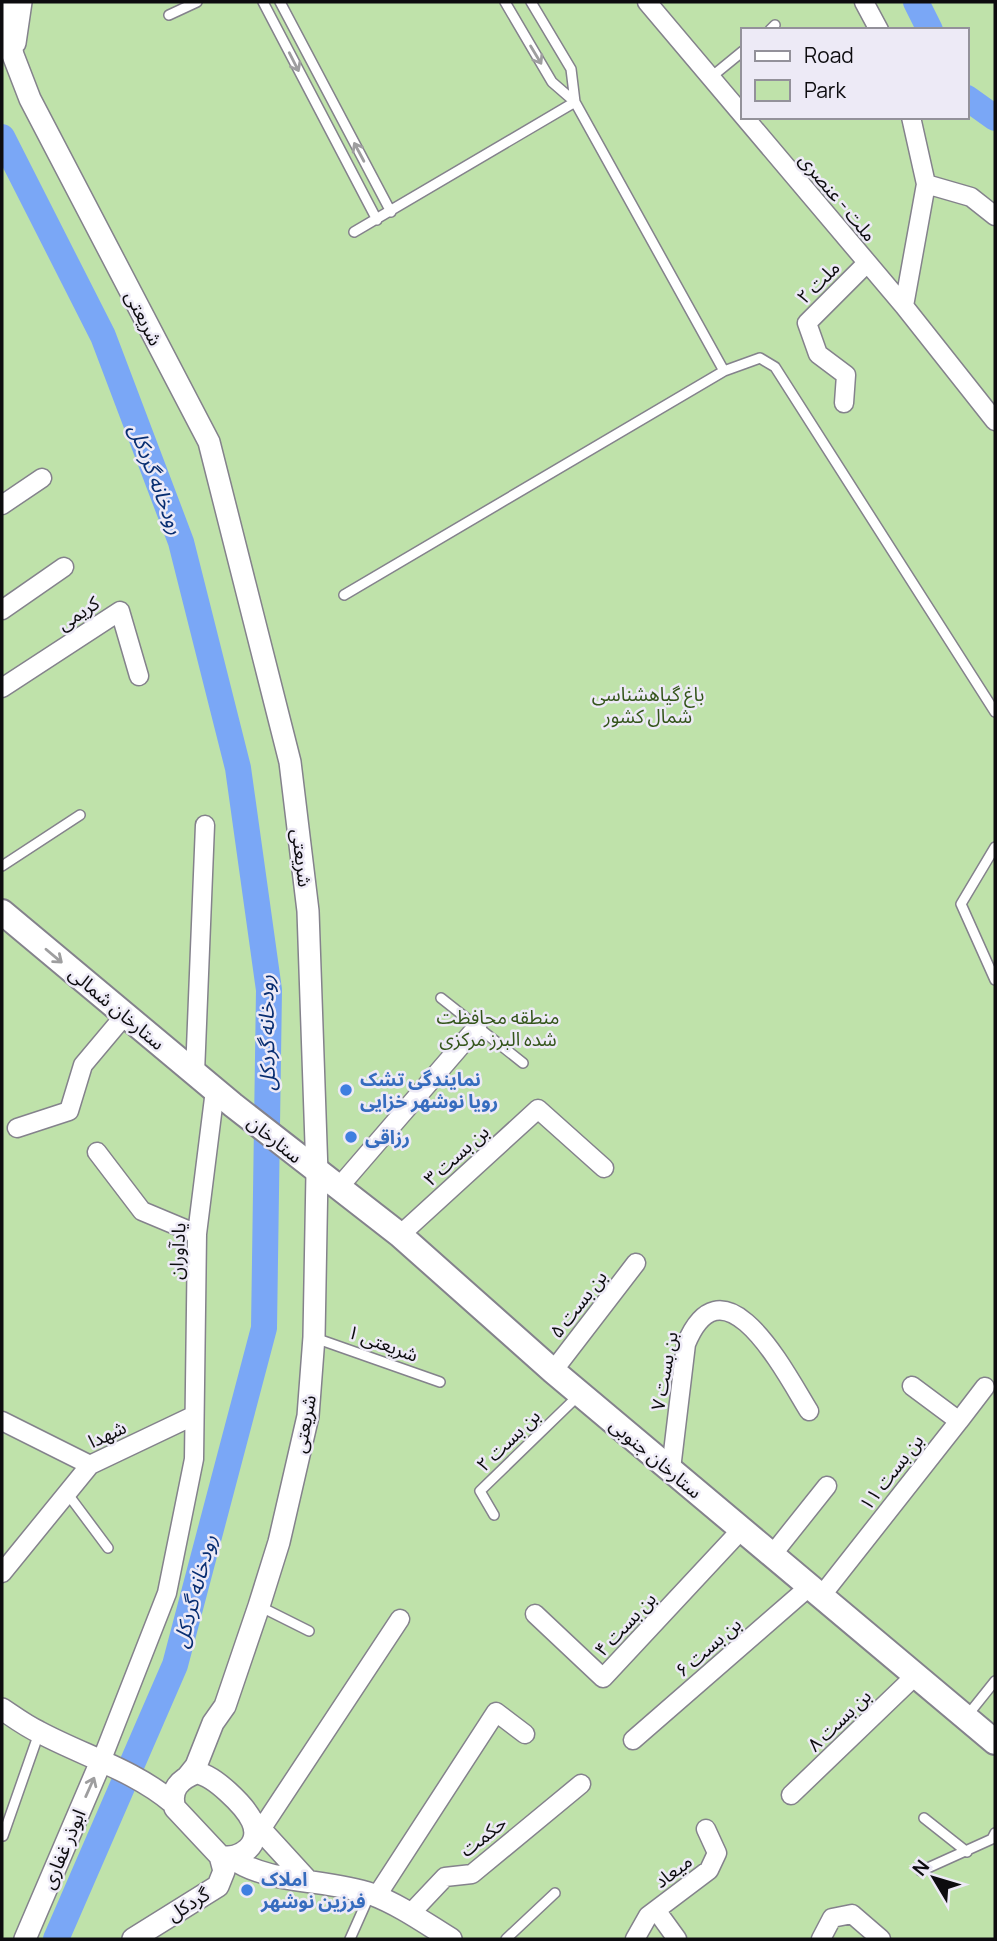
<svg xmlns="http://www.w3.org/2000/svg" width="997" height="1941" viewBox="0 0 997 1941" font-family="Manrope,'Noto Sans Arabic',sans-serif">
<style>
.green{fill:#bfe2aa;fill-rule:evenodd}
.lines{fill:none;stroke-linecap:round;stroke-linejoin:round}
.river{stroke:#7aa7f6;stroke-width:26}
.service-casing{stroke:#84828c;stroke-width:12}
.minor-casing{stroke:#84828c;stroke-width:21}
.tertiary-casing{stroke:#84828c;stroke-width:24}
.secondary-casing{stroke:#84828c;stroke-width:28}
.service{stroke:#fff;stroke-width:9}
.minor{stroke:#fff;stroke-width:18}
.tertiary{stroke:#fff;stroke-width:21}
.secondary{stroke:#fff;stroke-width:24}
.oneway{stroke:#9e9e9f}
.shop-dot{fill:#3f7fe0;stroke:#edeaf6;stroke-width:2.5}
.labels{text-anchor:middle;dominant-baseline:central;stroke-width:5;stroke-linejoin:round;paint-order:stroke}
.street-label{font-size:19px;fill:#0d0c0f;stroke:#edeaf6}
.park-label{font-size:19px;fill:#34551b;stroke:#edeaf6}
.shop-label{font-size:19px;font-weight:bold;fill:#366cbe;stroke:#edeaf6;text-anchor:start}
.water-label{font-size:21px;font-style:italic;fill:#082e72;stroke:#edeaf6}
</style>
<rect width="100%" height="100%" fill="#edeaf6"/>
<path class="green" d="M2 2H995V1939H2ZM743 30H967V117H743Z"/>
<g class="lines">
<path class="river" d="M916 2 930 30
M967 98 995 118
M2 137 103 336 181 542 238 768 269 990 264 1328 175 1665 56 1939"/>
<g class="service-casing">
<path id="service" d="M263 2 377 220
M280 2 391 212
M531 2 571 69 575 102
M169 15 197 2
M770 30 775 25
M710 78 743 51
M354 232 575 102
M724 371 760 358 775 367 995 712
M344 595 724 371 575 102 552 82 505 2
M995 847 961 904 995 980
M2 866 80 815
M441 998 523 1063
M315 1338 440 1382
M67 1493 108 1548
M494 1515 480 1491 579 1395
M261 1607 309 1631
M967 1716 995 1681
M924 1818 967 1852
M3 1836 39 1733
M921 1871 992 1839 995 1833
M350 1939 370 1894
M506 1939 555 1893"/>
</g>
<g class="minor-casing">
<path id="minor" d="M647 2 904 306 995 421
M864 2 879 30
M926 184 971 197 995 216
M904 306 926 184 911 117
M844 403 846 375 818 354 807 323 867 263
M2 505 42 478
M2 610 64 567
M2 688 120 611 139 676
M195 1073 205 825
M17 1128 69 1111 83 1065 125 1015
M97 1152 142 1211 197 1234
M339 1187 477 1027
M400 1235 538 1109 604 1168
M553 1371 636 1263
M2 1421 90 1465 193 1416
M959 1421 985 1387
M671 1469 686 1344C724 1252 786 1374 809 1411
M772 1555 827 1486
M2 1573 90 1465
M822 1595 959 1421 912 1386
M535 1614 603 1678 741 1530
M633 1740 810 1586
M102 1759 167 1593 194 1459 197 1234 215 1090
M791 1795 916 1675
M260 1831 400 1619
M376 1897 496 1712 525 1734
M656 1910 677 1939
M411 1913 445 1877 472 1874 581 1784
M635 1939 648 1916 709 1870 717 1853 706 1829
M821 1939 832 1918 852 1914 881 1939"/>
</g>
<g class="tertiary-casing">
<path id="tertiary" d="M2 4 13 55 30 99 209 442 290 762 308 911 317 1173 314 1337 308 1416 279 1542 259 1606 225 1706 213 1723 196 1766 188 1776
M15 43 21 2
M2 1709C14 1717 26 1726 39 1732 84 1756 134 1770 173 1803
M196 1773C213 1774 245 1806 252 1821 263 1844 240 1861 220 1856L175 1808C169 1790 180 1779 196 1773Z
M252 1820 306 1879
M232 1858C267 1884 328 1879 371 1894 400 1905 425 1923 451 1939
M25 1939 102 1759
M133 1939 218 1886 224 1871 220 1856"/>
</g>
<g class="secondary-casing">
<path id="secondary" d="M2 912 233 1105 400 1235 553 1371 995 1742"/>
</g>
<use href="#service" class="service"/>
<use href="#minor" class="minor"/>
<use href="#tertiary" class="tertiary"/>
<use href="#secondary" class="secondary"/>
</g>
<defs><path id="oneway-shaft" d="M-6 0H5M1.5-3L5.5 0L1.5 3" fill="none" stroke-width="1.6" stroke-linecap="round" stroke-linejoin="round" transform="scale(1.75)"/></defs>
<g class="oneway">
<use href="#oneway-shaft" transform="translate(536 55) rotate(59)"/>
<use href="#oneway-shaft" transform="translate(294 62) rotate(63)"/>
<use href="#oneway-shaft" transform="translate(359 152) rotate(-118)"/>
<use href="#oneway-shaft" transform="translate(54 956) rotate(40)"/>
<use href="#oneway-shaft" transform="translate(90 1787) rotate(-66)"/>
</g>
<g class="shop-dot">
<circle cx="346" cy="1090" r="7"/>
<circle cx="351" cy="1137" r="7"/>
<circle cx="247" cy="1890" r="7"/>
</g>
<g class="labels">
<g class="street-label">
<text transform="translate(838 197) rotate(50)">ملت - عنصری</text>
<text transform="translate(818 282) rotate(-45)">ملت ۲</text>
<text transform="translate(144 318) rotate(63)">شریعتی</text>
<text transform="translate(78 613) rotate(-33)">کریمی</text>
<text transform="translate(302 858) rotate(83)">شریعتی</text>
<text transform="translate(117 1008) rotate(40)">ستارخان شمالی</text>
<text transform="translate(275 1139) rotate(39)">ستارخان</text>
<text transform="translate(456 1155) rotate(-42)">بن بست ۳</text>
<text transform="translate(177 1251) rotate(-87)">یادآوران</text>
<text transform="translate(578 1304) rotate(-52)">بن بست ۵</text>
<text transform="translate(383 1343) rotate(20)">شریعتی ۱</text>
<text transform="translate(664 1371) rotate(-80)">بن بست ۷</text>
<text transform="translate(304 1424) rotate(-80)">شریعتی</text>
<text transform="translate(107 1434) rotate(-25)">شهدا</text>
<text transform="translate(508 1440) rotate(-44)">بن بست ۲</text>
<text transform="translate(656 1458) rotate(40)">ستارخان جنوبی</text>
<text transform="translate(891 1472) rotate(-52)">بن بست ۱۱</text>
<text transform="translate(625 1624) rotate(-47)">بن بست ۴</text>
<text transform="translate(708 1647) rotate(-41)">بن بست ۶</text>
<text transform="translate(839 1720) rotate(-44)">بن بست ۸</text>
<text transform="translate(483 1836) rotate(-38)">حکمت</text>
<text transform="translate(63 1849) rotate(-67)">ابوذر غفاری</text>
<text transform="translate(673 1871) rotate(-37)">میعاد</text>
<text transform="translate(188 1904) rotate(-32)">گردکل</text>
</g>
<g class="park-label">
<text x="648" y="694">باغ گیاهشناسی<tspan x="648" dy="22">شمال کشور</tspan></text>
<text x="498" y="1017">منطقه محافظت<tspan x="498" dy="22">شده البرز مرکزی</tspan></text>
</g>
<g class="shop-label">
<text x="360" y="1079">نمایندگی تشک<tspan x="360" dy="22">رویا نوشهر خزایی</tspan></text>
<text x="365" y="1137">رزاقی</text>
<text x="261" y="1879">املاک<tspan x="261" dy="22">فرزین نوشهر</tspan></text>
</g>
<g class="water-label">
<text transform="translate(157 479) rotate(69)">رودخانه گردکل</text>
<text transform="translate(266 1033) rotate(-91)">رودخانه گردکل</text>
<text transform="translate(194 1591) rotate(-75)">رودخانه گردکل</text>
</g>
</g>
<rect width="997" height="1941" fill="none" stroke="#0d0c0f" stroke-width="7"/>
<rect x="741" y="28" width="228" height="91" fill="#edeaf6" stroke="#93919a" stroke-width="2"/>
<rect x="755" y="51" width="35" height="10" fill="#ffffff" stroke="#93919a" stroke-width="2"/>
<text x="804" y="63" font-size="21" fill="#0d0c0f">Road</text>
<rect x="755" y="80" width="35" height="21" fill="#bfe2aa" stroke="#93919a" stroke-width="2"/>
<text x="804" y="98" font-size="21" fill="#0d0c0f">Park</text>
<g transform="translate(934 1878) rotate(308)" stroke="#edeaf6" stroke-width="5" paint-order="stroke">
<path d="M0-5L12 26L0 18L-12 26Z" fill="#0d0c0f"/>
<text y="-10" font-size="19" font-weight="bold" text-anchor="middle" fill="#0d0c0f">N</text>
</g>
</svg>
